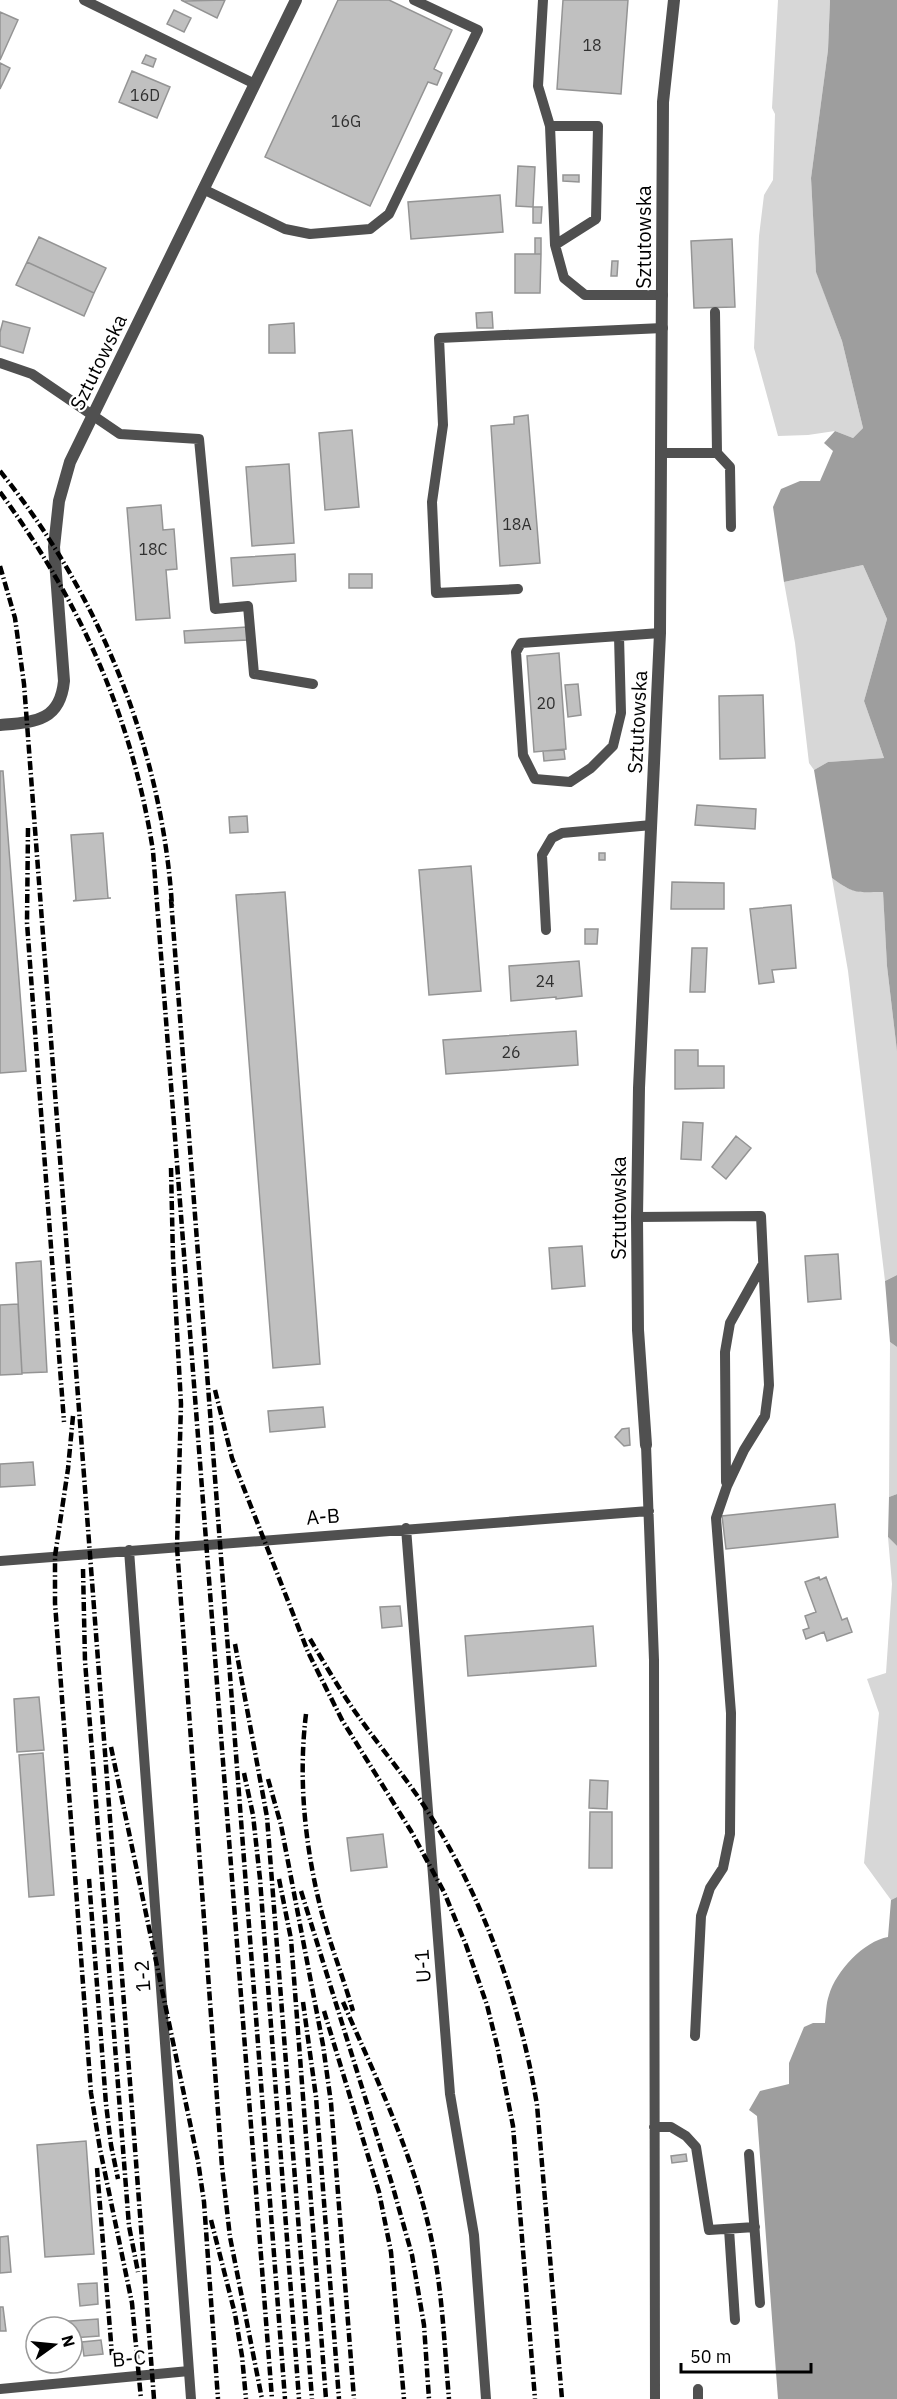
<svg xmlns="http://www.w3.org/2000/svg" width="897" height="2399" viewBox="0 0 897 2399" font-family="'IBM Plex Sans',sans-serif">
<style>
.green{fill:#d7d7d7}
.water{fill:#9e9e9e}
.building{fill:#c0c0c0;stroke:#949494;stroke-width:1.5}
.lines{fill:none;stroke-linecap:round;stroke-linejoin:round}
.lane{stroke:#505050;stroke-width:10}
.street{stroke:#505050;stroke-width:12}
.rail{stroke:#000;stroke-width:4.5;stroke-dasharray:9 3 1.5 3;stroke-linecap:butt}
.labels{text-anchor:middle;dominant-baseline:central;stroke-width:4.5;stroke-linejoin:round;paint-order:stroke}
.number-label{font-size:16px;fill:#303030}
.street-label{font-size:20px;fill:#000;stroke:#fff}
</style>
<rect width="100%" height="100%" fill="#fff"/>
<path class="green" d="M778 0H830L828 50 811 178 816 271 842 341 863 428 853 438 835 431 808 435 778 436 754 348 759 236 764 195 773 180 775 114 772 108Z
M863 565 887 619 864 701 884 758 828 762 814 770 809 763 795 643 784 582Z
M832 878C852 893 858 893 883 891L887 966 897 1051V1275L885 1281 848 971Z
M890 1342 897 1347V1494L889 1497Z
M888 1537 897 1546V1897L891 1900 864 1863 879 1713 867 1679 886 1673 892 1584Z"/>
<path class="water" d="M830 0H897V1051L887 966 883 892C857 892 855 895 832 878L814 770 828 762 884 758 864 701 887 619 863 565 784 582 773 507 781 489 800 481H820L833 451 824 443 835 431 853 438 863 428 842 341 816 272 811 178 828 50Z
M897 1275V1347L890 1342 885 1281Z
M897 1494V1546L888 1537 889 1497Z
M897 1897V2399H778L757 2116 749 2110 760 2091 789 2084V2063L804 2027 813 2023H825C826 2014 826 2003 829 1995 836 1971 864 1941 888 1937L891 1900Z"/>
<path class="building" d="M181 0 184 1 225 0 217 18Z
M338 0H389L452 30 434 69 442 73 437 85 428 82 370 206 265 157Z
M563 0H628L621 94 557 89Z
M174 10 191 18 184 32 167 24Z
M0 12 18 20 0 60Z
M146 55 156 59 153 67 142 63Z
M0 63 10 68 0 89Z
M132 71 170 87 157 118 119 102Z
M518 166 535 167 533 207 516 206Z
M563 175H579V182L563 181Z
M500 195 503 232 411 239 408 202Z
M533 207H542L541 223H533Z
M39 237 106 268 94 293 27 262Z
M535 238H541V254H535Z
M732 239 735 307 694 308 691 241Z
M515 254H541L540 293H515Z
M612 261H618L617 276H611Z
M27 262 94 293 84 316 16 285Z
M492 312 493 328H477L476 313Z
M3 321 30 328 23 353 0 346V332Z
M294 323 295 353H269V325Z
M528 415 540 563 500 566 491 426 514 424V417Z
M352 430 359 507 325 510 319 433Z
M289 464 294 543 252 546 246 467Z
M161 505 163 530 174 529 177 569 166 570 170 618 136 620 127 508Z
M295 554 296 581 233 586 231 558Z
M349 574H372V588H349Z
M247 627 248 640 185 643 184 631Z
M559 653 566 749 534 752 527 656Z
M578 684 581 715 568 717 565 685Z
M763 695 765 758 720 759 719 696Z
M564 750 565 759 544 761 543 751Z
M0 771H3L26 1071 0 1073Z
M697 805 756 809 755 829 695 825Z
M247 816 248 832 230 833 229 817Z
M103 833 108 898H111L73 901 76 900 71 835Z
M599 853H605V860H599Z
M471 866 481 991 429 995 419 870Z
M672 882 724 883V909H671Z
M285 892 320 1364 273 1368 236 895Z
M791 905 796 968 772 970 774 982 759 984 750 909Z
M585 929H598L597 944H585Z
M692 948H707L705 992H690Z
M579 961 582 996 556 999V997L511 1001 509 966Z
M576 1031 578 1065 446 1074 443 1040Z
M675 1050H698V1066H724V1088L675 1089Z
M683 1122 703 1123 701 1160 681 1159Z
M736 1136 751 1148 726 1179 712 1167Z
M582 1246 585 1286 552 1289 549 1248Z
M838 1254 841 1299 808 1302 805 1256Z
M41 1261 47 1372 22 1373 16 1263Z
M18 1304 22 1374 0 1375V1305Z
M323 1407 325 1427 270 1432 268 1411Z
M629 1428 630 1445 624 1446 615 1437 622 1429Z
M33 1462 35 1485 0 1487V1464Z
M835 1504 838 1537 726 1549 722 1516Z
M819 1577 820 1580 826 1577 842 1620 847 1618 852 1632 827 1641 824 1632 806 1639 803 1630 809 1628 805 1616 816 1612 805 1582Z
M400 1606 402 1626 382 1628 380 1607Z
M593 1626 596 1666 468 1676 465 1636Z
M39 1697 44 1750 17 1752 14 1699Z
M43 1753 54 1895 29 1897 19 1755Z
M590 1780 608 1781 607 1809 589 1808Z
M590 1812H612V1868H589Z
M383 1834 387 1867 351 1871 347 1838Z
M86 2141 94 2254 45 2257 37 2145Z
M686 2154 687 2161 672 2163 671 2156Z
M8 2236 11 2272 0 2273V2237Z
M97 2283 98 2304 80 2306 78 2284Z
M0 2307H3L6 2331H0Z
M98 2319 99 2336 72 2338V2327H56V2322Z
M101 2340 103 2354 84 2356 82 2342Z"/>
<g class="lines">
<path class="lane" d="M84 0 255 84
M543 0 538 86 550 126 555 245 564 278 585 295H663
M550 126H598L596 219 555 245
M203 189 285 229 310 234 370 229 389 214 478 30 414 0
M0 363 32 374 120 434 199 439 215 609 248 606 254 674 313 684
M662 453H717L715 312
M717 453 730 467 731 527
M518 589 436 593 432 502 443 425 439 338 663 328
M619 636 621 713 613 746 591 768 570 782 535 779 523 755 516 652 521 643 619 636 660 633
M546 930 542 855 552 838 562 833 652 825
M637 1217 761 1216 769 1385 765 1416 744 1450 727 1486 716 1518 731 1713 730 1834 723 1868 710 1888 701 1916 695 2036
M646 1445 654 1660 655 2399
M726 1482 725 1352 730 1323 763 1264
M406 1528 450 2094 474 2235 486 2399
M129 1550 191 2399
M0 1561 649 1511
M654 2127H671L686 2136 696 2147 709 2230 755 2227
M749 2154 760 2303
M729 2229 735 2320
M0 2389 189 2371
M698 2399V2389"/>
<path class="street" d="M0 725C34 722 60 722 64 681L54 547 59 501 70 462 296 0
M646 1445 638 1330 637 1217 639 1088 660 633 663 102 674 0"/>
<path class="rail" d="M0 471C99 594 162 748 172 906
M0 492C80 602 132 716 153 851L272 2399
M0 566 15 618 24 684 154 2399
M28 828 27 923 64 1422
M171 899 285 2399
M171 1168 173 1258 181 1404 177 1547 222 2167 230 2237 262 2399
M215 1390 232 1458 308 1652 342 1720 411 1831 444 1892 466 1945 487 2005 497 2045 513 2126 535 2399
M73 1416 68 1469 55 1556V1603L91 2093 100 2149 132 2303 141 2399
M83 1569 85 1661 129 2226 138 2272
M310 1639C326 1666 342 1694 361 1720 383 1751 408 1780 428 1812 485 1901 520 2002 537 2105L562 2399
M235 1644 267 1817 312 2399
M306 1714C298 1780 305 1846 321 1910 330 1944 343 1977 353 2011
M111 1747 198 2161 204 2202 218 2399
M244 1773 253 1815 260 1879 299 2399
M268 1779 281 1825 323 2045 331 2103 354 2399
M89 1879 106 2104 111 2145 118 2179
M279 1879 291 1939 326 2399
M301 1891 392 2184 412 2255 424 2325 429 2399
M303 2002 316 2097 339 2399
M343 2002C379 2085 420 2168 435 2258 443 2304 445 2353 449 2399
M324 2011 379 2192 391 2252 404 2399
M97 2168 112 2355
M211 2220 235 2314 242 2356 246 2399"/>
</g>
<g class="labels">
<g class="number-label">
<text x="592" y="45">18</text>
<text x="145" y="95">16D</text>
<text x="346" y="121">16G</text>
<text x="517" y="524">18A</text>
<text x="153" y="549">18C</text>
<text x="546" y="703">20</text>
<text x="545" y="981">24</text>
<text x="511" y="1052">26</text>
</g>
<g class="street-label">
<text transform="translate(643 237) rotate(-90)">Sztutowska</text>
<text transform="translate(98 362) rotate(-64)">Sztutowska</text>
<text transform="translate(637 722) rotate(-87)">Sztutowska</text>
<text transform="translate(618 1208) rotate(-90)">Sztutowska</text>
<text transform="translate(323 1516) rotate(-4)">A-B</text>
<text transform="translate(422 1966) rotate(-94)">U-1</text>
<text transform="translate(142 1976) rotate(-94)">1-2</text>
<text transform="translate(129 2358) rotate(-5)">B-C</text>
</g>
</g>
<g transform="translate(54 2345) rotate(75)"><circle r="28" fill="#ffffff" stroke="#999999" stroke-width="1.5"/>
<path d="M0-4.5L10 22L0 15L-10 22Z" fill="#000000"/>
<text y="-9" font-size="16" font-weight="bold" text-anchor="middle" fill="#000000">N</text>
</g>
<path d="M681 2363v9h130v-9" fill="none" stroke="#000000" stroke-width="3"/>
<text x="690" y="2363" font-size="18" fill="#000000" stroke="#ffffff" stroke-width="4.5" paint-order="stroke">50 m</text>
</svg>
